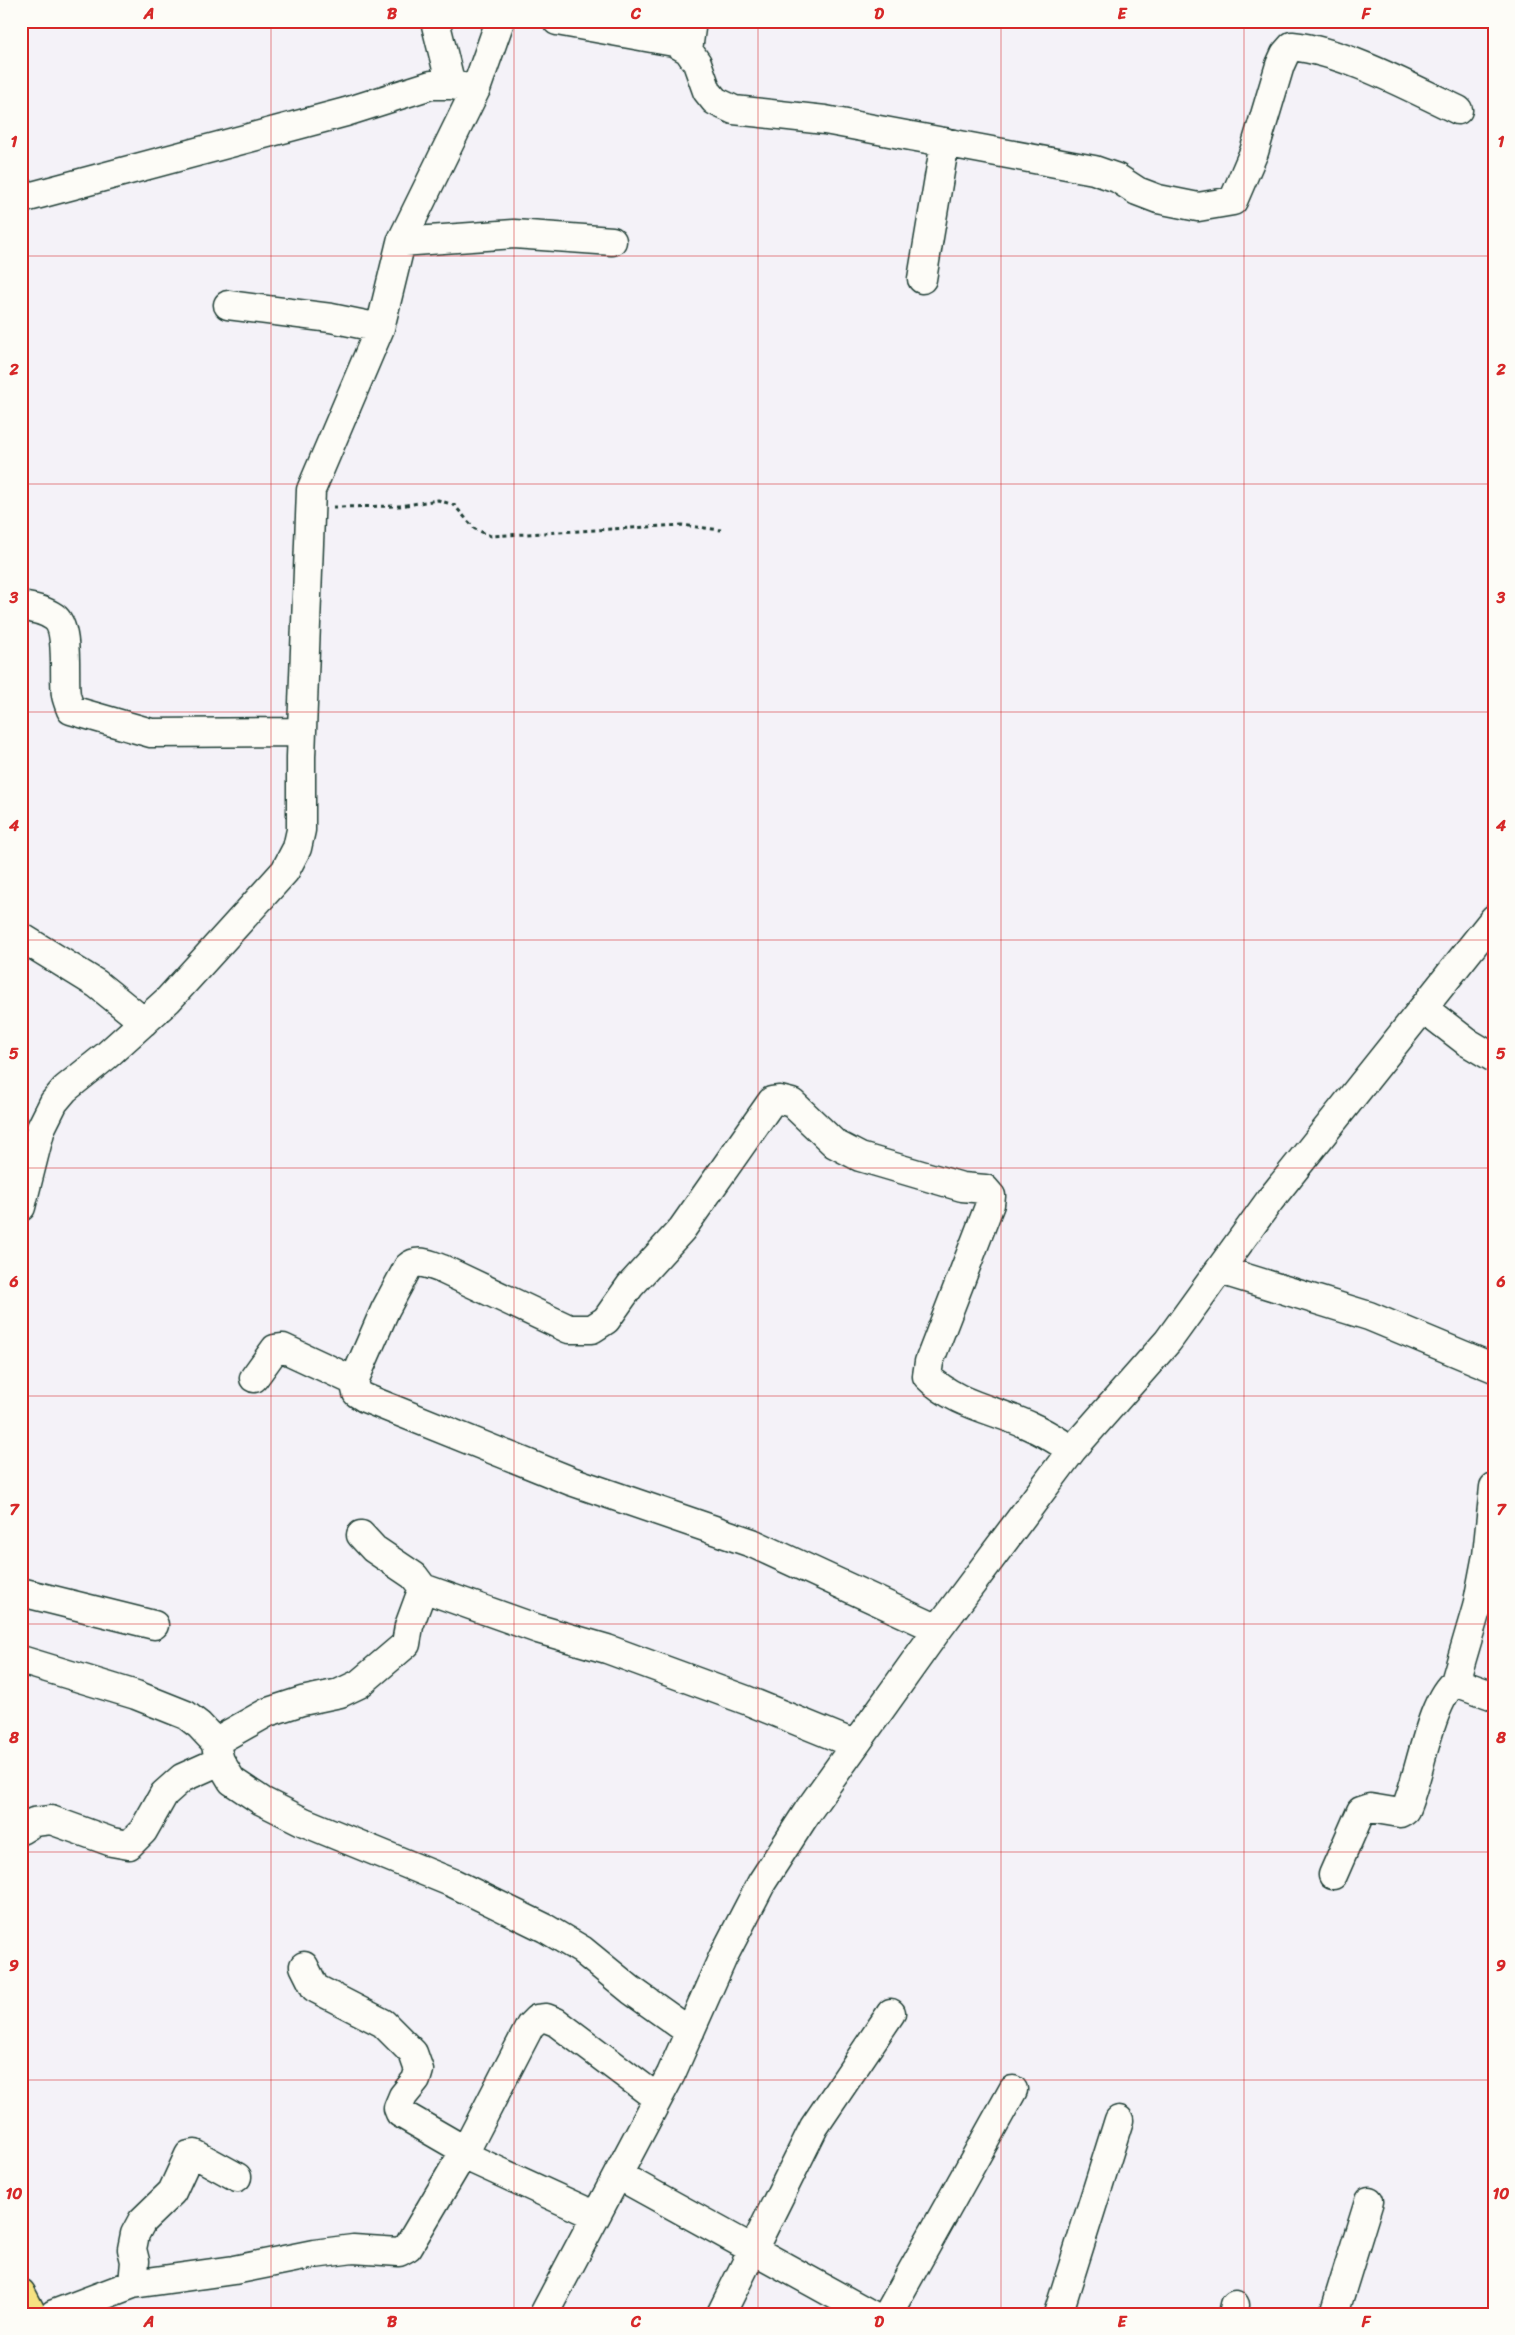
<svg xmlns="http://www.w3.org/2000/svg" width="1515" height="2335" viewBox="0 0 1515 2335" font-family="Sriracha,sans-serif">
<style>
.lines{fill:none;stroke-linecap:round;stroke-linejoin:round}
.minor-casing{stroke:#1f3d34;stroke-width:31}
.highway-casing{stroke:#1f3d34;stroke-width:31}
.path{stroke:#1f3d34;stroke-width:3;stroke-dasharray:4 4;stroke-linecap:butt}
.minor{stroke:#fdfcf7;stroke-width:28}
.highway{stroke:#f6e281;stroke-width:28}
.grid{fill:none;stroke:#d62828;stroke-width:1;stroke-opacity:0.55}
.neatline{fill:none;stroke:#d62828;stroke-width:2}
.grid-label{font-size:16px;text-anchor:middle;font-weight:bold;fill:#d62828}
</style>
<rect width="100%" height="100%" fill="#f4f2f8"/>
<filter id="ink" filterUnits="userSpaceOnUse"><feTurbulence type="fractalNoise" baseFrequency=".02" numOctaves="2"/><feDisplacementMap in="SourceGraphic" scale="10" xChannelSelector="R" yChannelSelector="G"/><feConvolveMatrix kernelMatrix="1 2 1 2 8 2 1 2 1" color-interpolation-filters="sRGB"/></filter>
<g filter="url(#ink)">
<g class="lines">
<g class="minor-casing">
<path id="minor" d="M435 21 451 85
M557 21 674 42 688 50 697 63 707 91 715 101 734 110 825 120 1094 170 1117 178 1137 191 1158 199 1198 207 1233 201 1254 152 1280 65 1285 54 1292 46C1346 52 1409 87 1458 110
M688 50 692 21
M21 199 346 112 431 85H451L476 89
M401 242 514 234 612 241
M922 279 945 142
M228 305 331 318 380 328
M21 606C33 608 44 610 54 617 70 628 63 678 66 695 67 700 69 705 71 710L151 733 302 732
M21 937 97 984 144 1022
M1423 1008 1467 1042 1494 1058
M21 1207 41 1128 54 1102 65 1089 106 1056 168 1000 285 871 297 848 301 830V757L311 490 380 328 401 242 476 89 500 21
M1220 1270 1369 1316 1494 1368
M254 1378 275 1349 283 1348 354 1381
M1494 1487 1487 1555 1477 1607 1455 1682 1494 1696
M423 1588 538 1629 607 1649 746 1700 854 1744
M21 1592 154 1625
M938 1629 752 1543 571 1481 365 1398 357 1393 354 1381 385 1310 408 1267C418 1258 431 1265 442 1269L569 1329H592L606 1320 630 1286 682 1229 772 1101 780 1100 792 1103 835 1144 860 1157 962 1187 985 1189 991 1196 990 1204 929 1362 927 1376C955 1405 997 1410 1032 1427 1046 1433 1059 1442 1072 1450
M21 1660 136 1695 186 1715 199 1725 215 1742 220 1761 232 1781 262 1801 304 1822 453 1883 545 1928 582 1950 631 1990 690 2032
M215 1742 268 1712 302 1701 340 1693 359 1684 406 1644 409 1626 423 1588 414 1576 374 1549 361 1535
M21 1830 34 1822 51 1820 112 1842 129 1845 143 1831 164 1794 182 1778 220 1761
M1333 1875 1361 1811 1370 1808 1400 1813 1405 1810C1419 1780 1430 1700 1455 1682
M304 1966 315 1988 383 2023 413 2053 419 2070 416 2080 403 2096 398 2108 400 2113 464 2150
M461 2154 594 2215
M618 2175 870 2314
M133 2284 135 2261 132 2249 135 2234 142 2221 172 2192 189 2155 195 2154 237 2177
M54 2314 133 2284 234 2270 314 2254 353 2249 399 2252 408 2247 470 2142 530 2026 537 2019 546 2018 556 2022 657 2098
M544 2314 671 2074 723 1957 762 1882 808 1811 938 1629 1072 1450 1168 1341 1270 1200 1494 919
M721 2314 814 2127 891 2013
M888 2314 1013 2090
M1058 2314 1119 2120
M1233 2314 1235 2305
M1334 2314 1369 2201"/>
</g>
<g class="highway-casing">
<path id="highway" d="M21 2293 32 2314"/>
</g>
<path class="path" d="M333 507 400 506 438 500 454 505 475 529 491 536 682 525 721 530"/>
<use href="#minor" class="minor"/>
<use href="#highway" class="highway"/>
</g>
</g>
<path class="grid" d="M271 21V2314M514 21V2314M758 21V2314M1001 21V2314M1244 21V2314M21 256H1494M21 484H1494M21 712H1494M21 940H1494M21 1168H1494M21 1396H1494M21 1624H1494M21 1852H1494M21 2080H1494"/>
<rect width="1515" height="2335" fill="none" stroke="#fdfcf7" stroke-width="55"/>
<rect x="28" y="28" width="1460" height="2280" class="neatline"/>
<g class="grid-label">
<text x="149" y="19">A</text>
<text x="392" y="19">B</text>
<text x="636" y="19">C</text>
<text x="879" y="19">D</text>
<text x="1122" y="19">E</text>
<text x="1366" y="19">F</text>
<text x="14" y="147">1</text>
<text x="1501" y="147">1</text>
<text x="14" y="375">2</text>
<text x="1501" y="375">2</text>
<text x="14" y="603">3</text>
<text x="1501" y="603">3</text>
<text x="14" y="831">4</text>
<text x="1501" y="831">4</text>
<text x="14" y="1059">5</text>
<text x="1501" y="1059">5</text>
<text x="14" y="1287">6</text>
<text x="1501" y="1287">6</text>
<text x="14" y="1515">7</text>
<text x="1501" y="1515">7</text>
<text x="14" y="1743">8</text>
<text x="1501" y="1743">8</text>
<text x="14" y="1971">9</text>
<text x="1501" y="1971">9</text>
<text x="14" y="2199">10</text>
<text x="1501" y="2199">10</text>
<text x="149" y="2327">A</text>
<text x="392" y="2327">B</text>
<text x="636" y="2327">C</text>
<text x="879" y="2327">D</text>
<text x="1122" y="2327">E</text>
<text x="1366" y="2327">F</text>
</g>
</svg>
